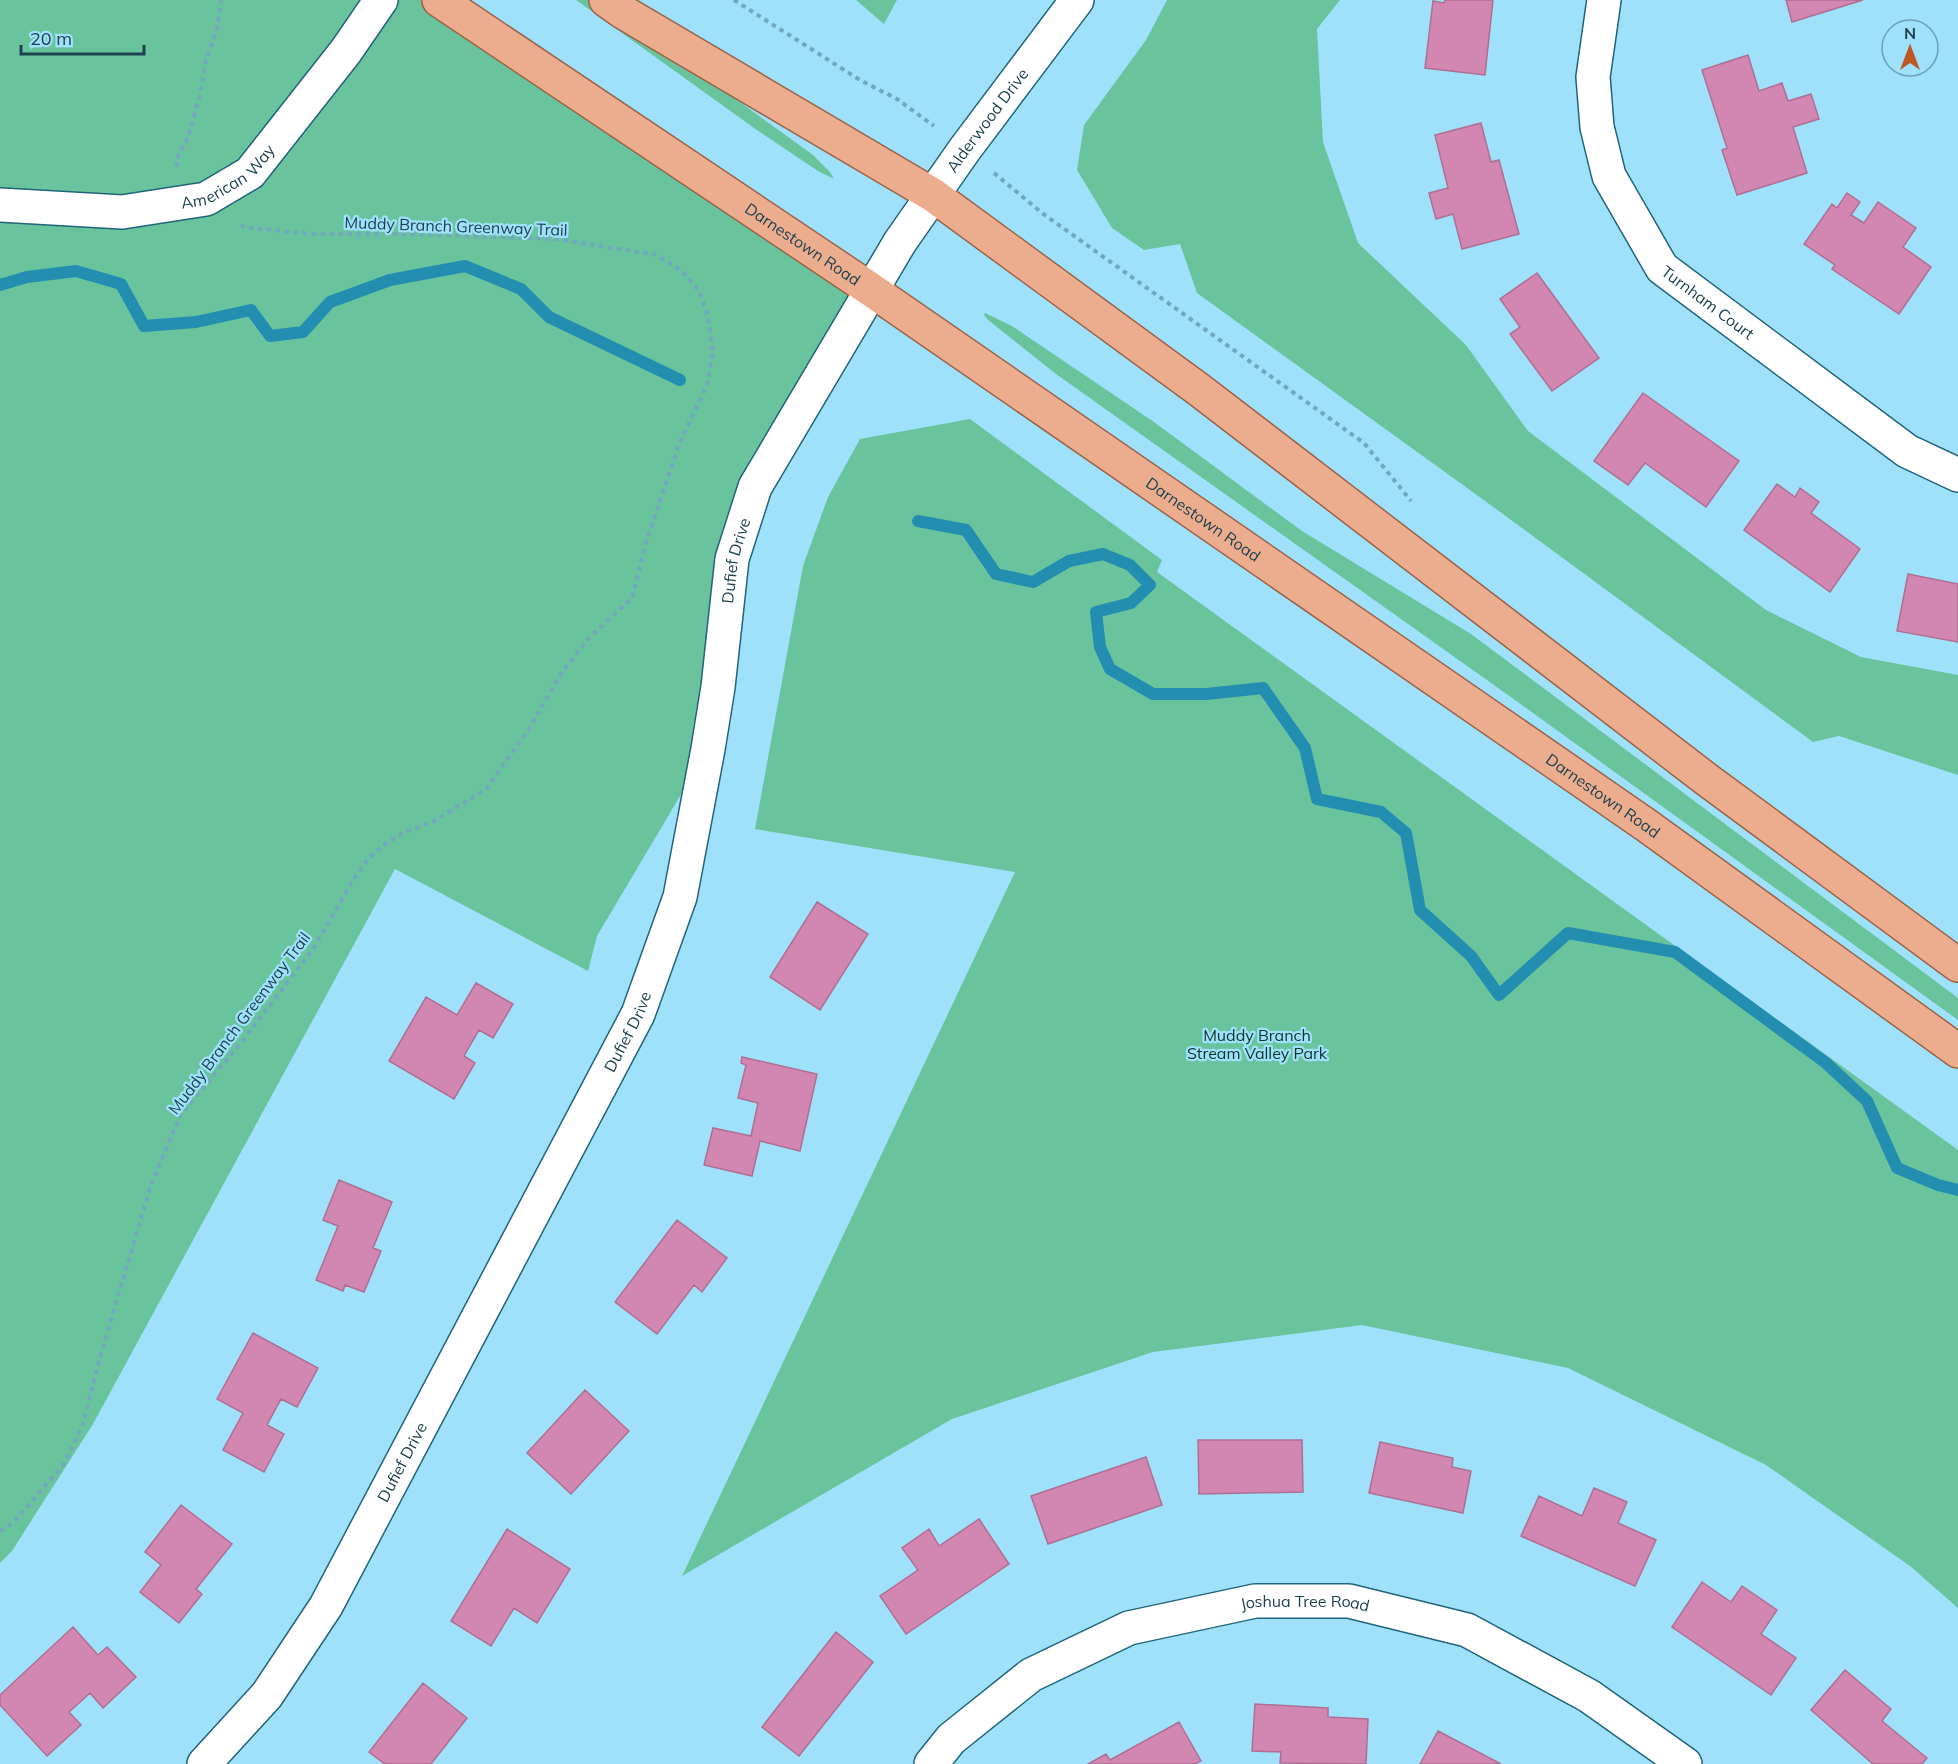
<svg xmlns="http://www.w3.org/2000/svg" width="1958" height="1764" viewBox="0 0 1958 1764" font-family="Mulish,sans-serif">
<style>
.green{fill:#69c49e}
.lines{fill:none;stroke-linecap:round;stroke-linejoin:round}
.stream{stroke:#238eb0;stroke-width:12}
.building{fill:#d187b1;stroke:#af6f93;stroke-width:1.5}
.minor-casing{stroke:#21647b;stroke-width:36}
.primary-casing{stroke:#9b6448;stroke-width:36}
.path{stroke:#71a8bd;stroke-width:4;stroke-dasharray:4.5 4.5;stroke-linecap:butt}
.minor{stroke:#fff;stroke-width:33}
.primary{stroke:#ecad8f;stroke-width:33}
.labels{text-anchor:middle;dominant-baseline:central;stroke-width:4.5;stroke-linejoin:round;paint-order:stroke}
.street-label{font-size:16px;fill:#1e414f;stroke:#9fe1fb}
.park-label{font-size:16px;fill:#0c3627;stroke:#9fe1fb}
</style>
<rect width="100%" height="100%" fill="#9fe1fb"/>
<path class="green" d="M0 0H439L873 291 732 559 708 749 597 936 588 971 395 869 93 1424 12 1551 0 1563Z
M576 0H599L813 155 830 172 834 179 818 171 754 128Z
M856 0H897L884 24Z
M1167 0H1340L1317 29 1323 142 1358 243 1466 345 1528 431 1766 610 1861 657 1958 675V775L1839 736 1813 742 1492 506 1197 293 1180 244 1144 250 1112 228 1077 170 1084 125 1146 40Z
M985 313 1012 326 1154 422 1302 531 1471 634 1958 998V1020L1515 700 1056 374 988 320 984 315Z
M970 419 1162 560 1157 572 1958 1150V1608L1910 1566 1766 1465 1568 1368 1362 1325 1153 1352 952 1419 682 1576 1015 872 755 829 803 566 828 497 860 439Z"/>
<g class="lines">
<path class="stream" d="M0 285 27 277 76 271 121 284 144 326 196 322 251 310 270 336 303 332 330 302 390 280 465 266 521 289 549 317 680 380
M918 521 966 530 996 574 1033 582 1069 561 1103 554 1130 565 1150 585 1131 603 1096 612 1100 647 1110 669 1153 694H1206L1263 688 1305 748 1317 799 1381 812 1406 833 1420 910 1471 956 1499 995 1568 933 1675 952 1826 1063 1867 1101 1897 1168 1938 1185 1958 1190"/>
</g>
<path class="building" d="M1445 0H1493L1485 75 1425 68 1433 1 1444 3Z
M1786 0H1863L1792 22Z
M1748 55 1759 91 1782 83 1788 101 1811 94 1819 119 1793 127 1807 173 1737 195 1722 150 1727 148 1702 70Z
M1481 123 1491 162 1499 160 1519 234 1462 249 1453 214 1436 219 1429 193 1448 188 1435 135Z
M1847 193 1860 202 1851 215 1864 223 1878 202 1916 228 1903 247 1931 267 1899 314 1832 269 1835 265 1804 244 1832 204 1837 208Z
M1537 273 1599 358 1552 391 1510 334 1520 327 1500 299Z
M1643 393 1739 461 1706 507 1645 463 1628 485 1594 461Z
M1777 484 1795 497 1800 488 1819 502 1811 513 1860 549 1830 592 1744 530Z
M1908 574 1958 584V642L1897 631Z
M817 902 868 934 820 1010 770 977Z
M476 983 513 1004 493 1038 479 1030 464 1056 475 1063 454 1099 389 1061 426 997 457 1015Z
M742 1057 817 1074 800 1151 760 1141 752 1176 704 1165 713 1128 751 1136 758 1103 738 1098 746 1065 741 1063Z
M339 1180 392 1202 373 1248 381 1251 364 1292 345 1285 343 1291 316 1280 338 1226 323 1220Z
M677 1220 727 1258 702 1292 694 1285 657 1334 615 1302Z
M253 1333 318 1368 297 1407 281 1399 267 1425 284 1434 264 1472 223 1450 243 1413 217 1399Z
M585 1390 629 1431 571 1494 527 1453Z
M1198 1440H1302L1303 1492 1199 1494Z
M1380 1442 1453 1458 1452 1467 1471 1471 1463 1513 1369 1493Z
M1146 1457 1162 1505 1048 1544 1031 1496Z
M1594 1488 1627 1502 1618 1523 1656 1540 1635 1586 1521 1536 1539 1496 1582 1516Z
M181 1505 232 1544 196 1589 202 1594 179 1623 140 1592 161 1565 145 1552Z
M979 1519 1009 1564 906 1634 880 1596 918 1570 902 1548 929 1529 939 1546Z
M507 1529 570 1569 537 1623 514 1608 491 1646 451 1621Z
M1702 1582 1731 1602 1742 1586 1777 1610 1761 1634 1796 1658 1771 1695 1672 1627Z
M73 1627 98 1655 107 1647 136 1677 103 1708 90 1693 69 1712 81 1725 47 1756 0 1705V1695Z
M836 1632 873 1662 799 1756 762 1727Z
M1845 1670 1891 1709 1882 1721 1927 1758 1922 1764H1873L1811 1710Z
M423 1683 467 1718 431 1764H385L369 1752Z
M1255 1704 1328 1708V1717L1368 1719 1366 1764 1280 1763 1281 1752 1252 1751Z
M1179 1722 1201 1761 1195 1764H1088L1106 1754 1110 1760Z
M1438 1731 1501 1764H1420Z"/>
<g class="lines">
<g class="minor-casing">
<g id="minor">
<path id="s1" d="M1604 0 1593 77 1597 127 1609 176 1662 268 1907 451 1958 475"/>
<path id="s2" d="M0 205 122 212 206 199 250 173 346 51 381 0"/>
<path id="s3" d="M204 1764 267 1695 326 1606 638 1014 680 897 708 749 718 687 732 559 755 487 900 242 965 149 1077 0"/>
<path id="s4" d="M931 1764 951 1739 1031 1675 1129 1628 1255 1601H1349L1467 1630 1589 1696 1685 1764"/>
</g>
</g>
<g class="primary-casing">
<g id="primary">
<path id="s5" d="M439 0 873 291 1646 825 1958 1051"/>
<path d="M606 0 623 12 933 195 1198 389 1706 779 1958 965"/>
</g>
</g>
<path class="path" d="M734 0 860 80 897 99 934 126
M177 167 176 160 188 138 201 90 206 60 217 29 221 0
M994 173 1042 213 1364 443 1411 501
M0 1531 13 1523 63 1465 82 1427 100 1357 151 1185 181 1114 241 1043 313 949 355 877 368 859 382 846 401 834 434 821 486 789 529 729 562 672 589 638 632 598 646 543 679 444 707 385 713 352 708 316 699 291 683 272 657 255 556 239 412 234H312L244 227 240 224"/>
<use href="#minor" class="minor"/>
<use href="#primary" class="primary"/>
</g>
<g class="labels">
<g class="street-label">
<text stroke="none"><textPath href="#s3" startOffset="1846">Alderwood Drive</textPath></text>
<text stroke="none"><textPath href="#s2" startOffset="237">American Way</textPath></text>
<text transform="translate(456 226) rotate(2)">Muddy Branch Greenway Trail</text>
<text stroke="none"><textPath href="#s5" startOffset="438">Darnestown Road</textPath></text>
<text stroke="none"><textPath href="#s1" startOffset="342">Turnham Court</textPath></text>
<text stroke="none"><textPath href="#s5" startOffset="924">Darnestown Road</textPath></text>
<text stroke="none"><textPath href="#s3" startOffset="1335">Dufief Drive</textPath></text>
<text stroke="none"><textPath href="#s5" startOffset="1410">Darnestown Road</textPath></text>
<text transform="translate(239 1023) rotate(-53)">Muddy Branch Greenway Trail</text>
<text stroke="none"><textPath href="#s3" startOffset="849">Dufief Drive</textPath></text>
<text stroke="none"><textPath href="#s3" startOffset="363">Dufief Drive</textPath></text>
<text stroke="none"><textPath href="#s4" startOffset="422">Joshua Tree Road</textPath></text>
</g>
<g class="park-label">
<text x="1257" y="1035">Muddy Branch<tspan x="1257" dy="18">Stream Valley Park</tspan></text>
</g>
</g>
<g transform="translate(1910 48)"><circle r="28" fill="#9fe1fb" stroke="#6ba1b6" stroke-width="1.5"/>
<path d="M0-4.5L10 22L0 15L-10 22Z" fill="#bd5825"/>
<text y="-9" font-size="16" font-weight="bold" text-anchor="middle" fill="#1e414f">N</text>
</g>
<path d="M21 45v9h123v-9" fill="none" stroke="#1e414f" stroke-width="3"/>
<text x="30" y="45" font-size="18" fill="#1e414f" stroke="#9fe1fb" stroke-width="4.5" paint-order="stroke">20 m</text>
</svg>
